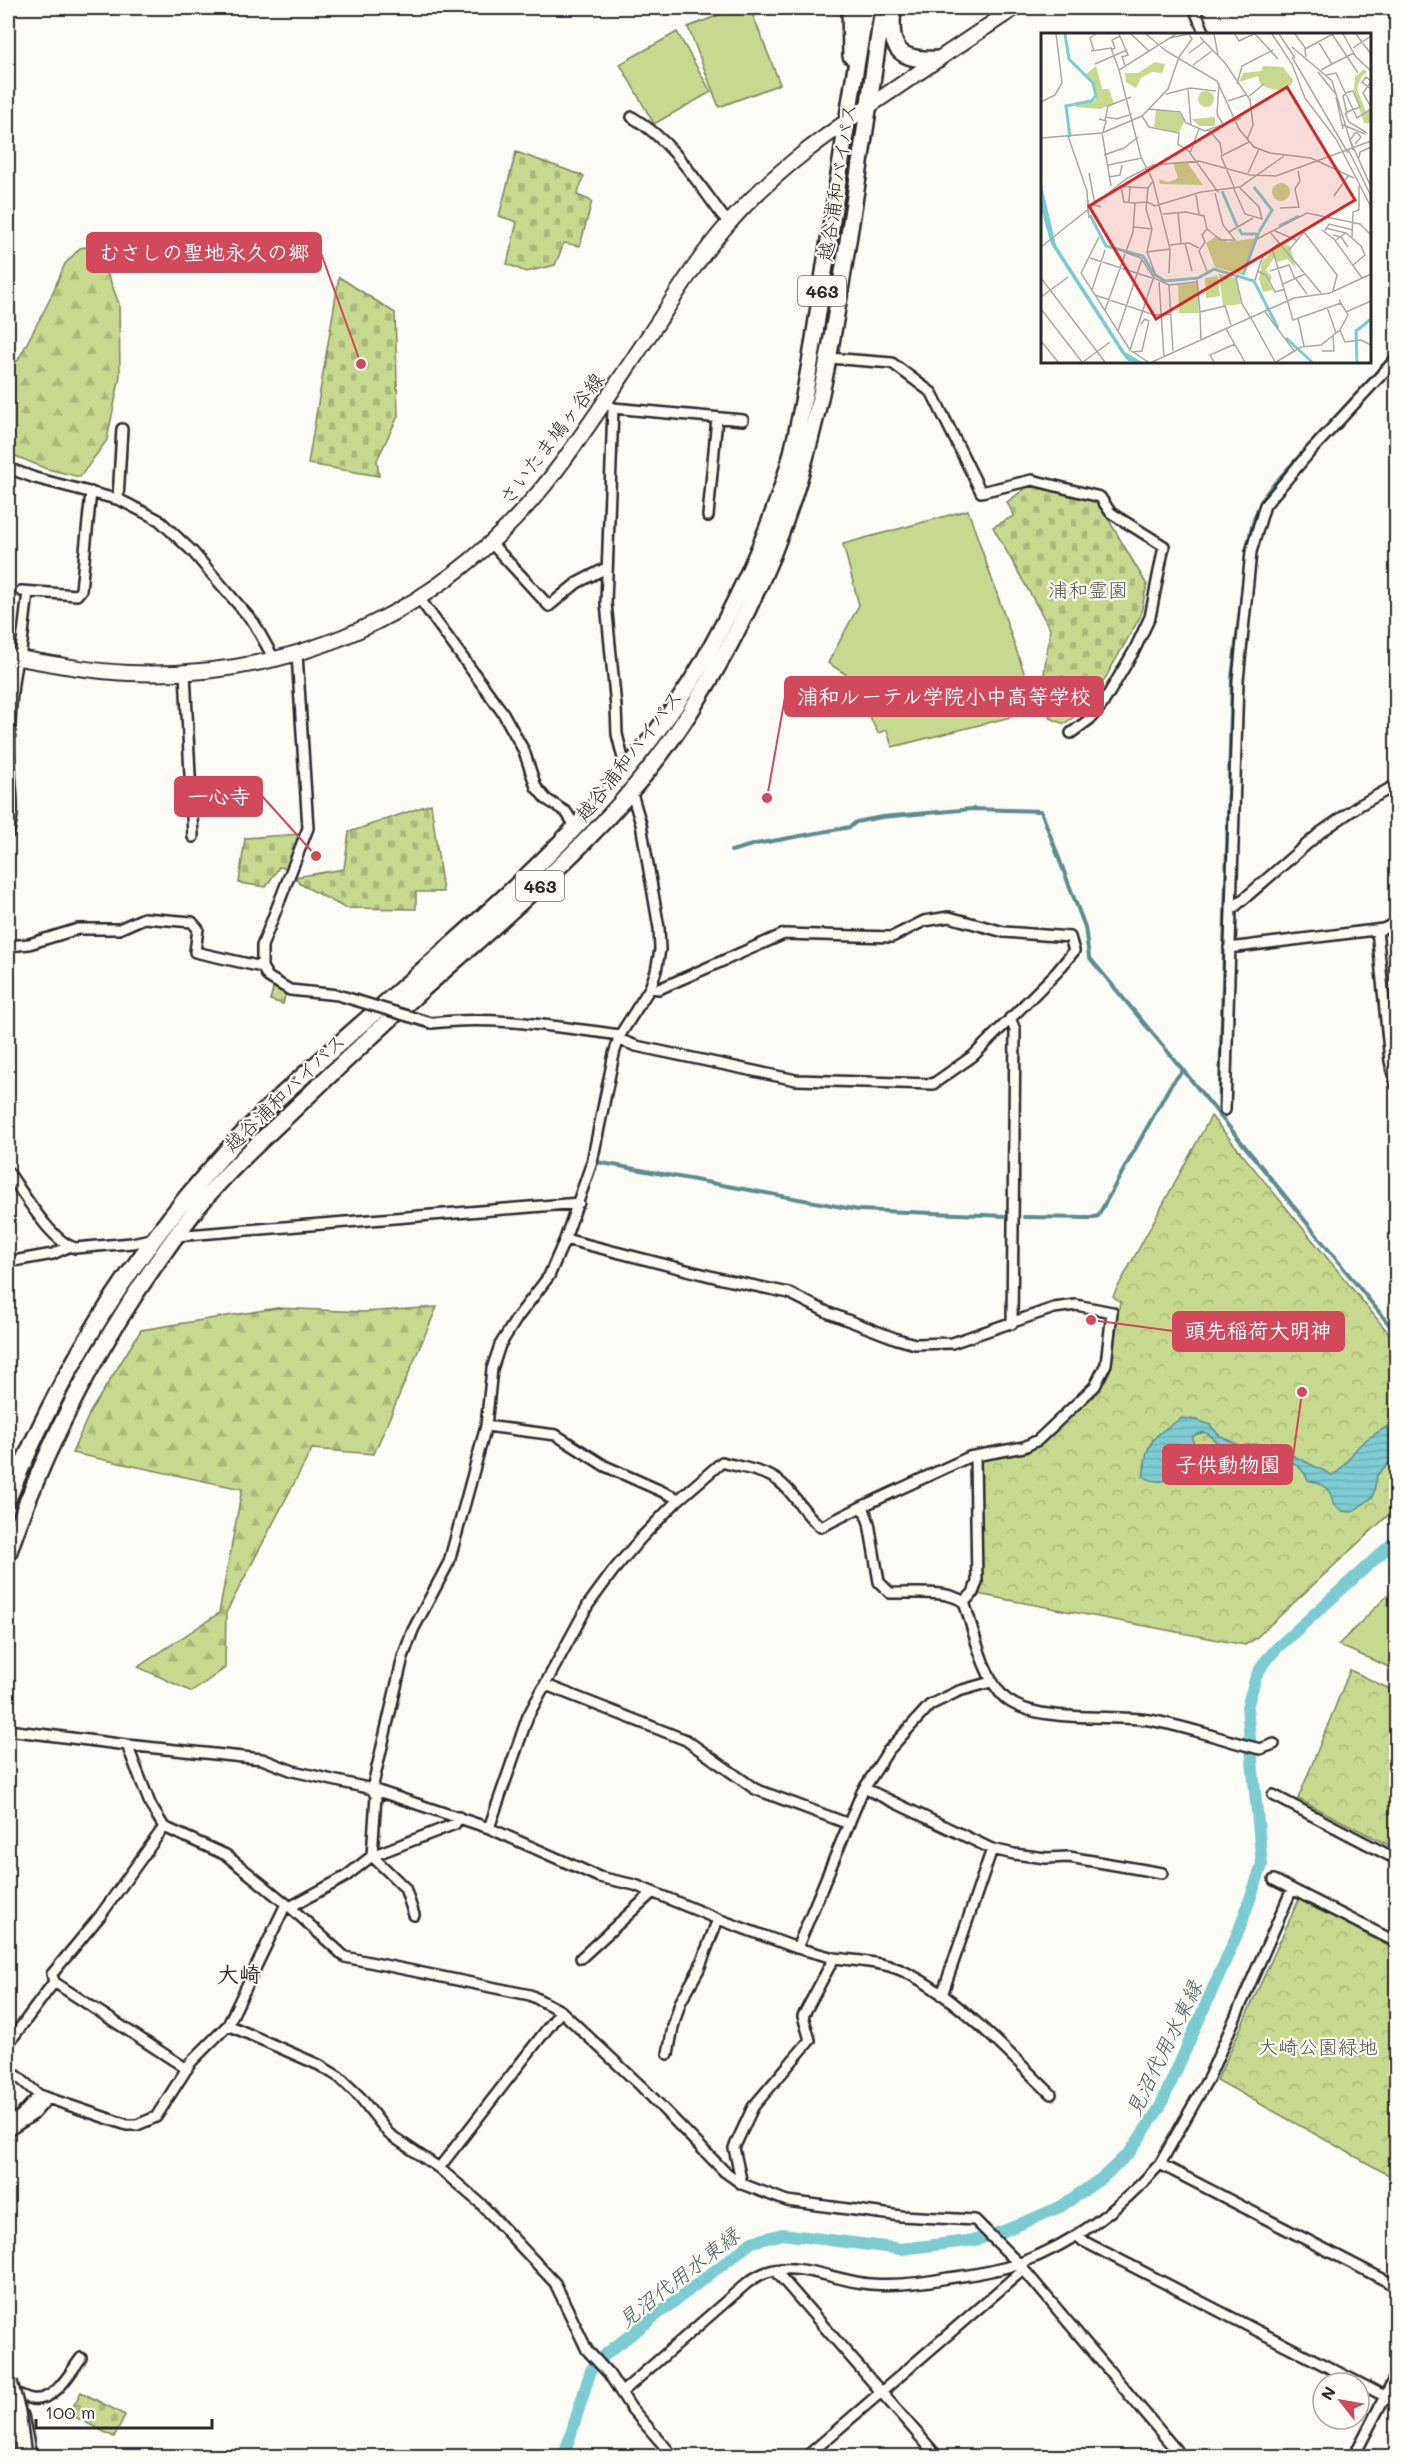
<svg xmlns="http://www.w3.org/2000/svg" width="1404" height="2464" viewBox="0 0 1404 2464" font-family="Mali,'Klee One',sans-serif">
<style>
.forest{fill:url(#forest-firs);stroke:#79825c;stroke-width:1.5}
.cemetery{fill:url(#cemetery-stones);stroke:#79825c;stroke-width:1.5}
.park{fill:url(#park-crowns);stroke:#79825c;stroke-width:1.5}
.garden{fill:#c7d98e;stroke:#79825c;stroke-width:1.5}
.water{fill:url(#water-rules);stroke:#5b8c8f;stroke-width:1.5}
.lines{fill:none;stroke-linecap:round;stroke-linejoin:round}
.stream{stroke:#5b8c8f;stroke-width:4}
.canal{stroke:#7bccd2;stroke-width:12}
.minor-casing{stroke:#2b2b2b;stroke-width:14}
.secondary-casing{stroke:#2b2b2b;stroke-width:18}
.trunk-casing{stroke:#2b2b2b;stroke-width:20}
.minor{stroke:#fdfcf7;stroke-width:9}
.secondary{stroke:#fdfcf7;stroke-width:14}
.trunk{stroke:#fdfcf7;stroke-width:15}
.minor-bridge-casing{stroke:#2b2b2b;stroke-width:14;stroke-linecap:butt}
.trunk-bridge-casing{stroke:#2b2b2b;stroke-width:20;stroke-linecap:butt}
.minor-bridge{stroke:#fdfcf7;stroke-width:9}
.trunk-bridge{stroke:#fdfcf7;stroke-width:15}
.labels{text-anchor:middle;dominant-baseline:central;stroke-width:4.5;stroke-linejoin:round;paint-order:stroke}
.shield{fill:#fdfcf7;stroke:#6a6a68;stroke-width:1.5}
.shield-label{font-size:18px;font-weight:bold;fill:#2b2b2b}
.street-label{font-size:20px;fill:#2b2b2b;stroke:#fdfcf7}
.park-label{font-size:20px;fill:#525644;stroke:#fdfcf7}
.water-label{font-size:21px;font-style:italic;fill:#435b5d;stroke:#fdfcf7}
.quarter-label{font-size:22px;font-weight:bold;fill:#2b2b2b;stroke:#fdfcf7}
.inset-river{fill:none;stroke:#7bccd2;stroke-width:3}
.inset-road{fill:none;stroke:#a9a8a5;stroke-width:1.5}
.view{fill:#d62828;fill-opacity:0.15;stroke:#d62828;stroke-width:3}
.inset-edge{fill:none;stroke:#2b2b2b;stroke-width:3}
.leader{fill:none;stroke:#d1495b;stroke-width:2}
.callout-dot{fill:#d1495b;stroke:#fdfcf7;stroke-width:2}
.callout{fill:#d1495b;stroke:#d1495b;stroke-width:2}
.callout-label{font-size:21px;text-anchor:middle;font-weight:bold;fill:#fff}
</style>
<defs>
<pattern id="forest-firs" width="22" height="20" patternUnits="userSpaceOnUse" patternTransform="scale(1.5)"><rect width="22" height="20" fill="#c7d98e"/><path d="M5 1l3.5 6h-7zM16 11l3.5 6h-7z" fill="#abba7b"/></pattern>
<pattern id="cemetery-stones" width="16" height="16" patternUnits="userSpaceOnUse" patternTransform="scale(1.5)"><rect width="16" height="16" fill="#c7d98e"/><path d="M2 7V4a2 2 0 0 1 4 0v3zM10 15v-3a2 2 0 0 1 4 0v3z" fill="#abba7b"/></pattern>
<pattern id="park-crowns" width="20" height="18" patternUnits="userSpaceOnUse" patternTransform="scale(1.5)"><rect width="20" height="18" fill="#c7d98e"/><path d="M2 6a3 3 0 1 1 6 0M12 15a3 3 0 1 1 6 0" fill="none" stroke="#abba7b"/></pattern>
<pattern id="water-rules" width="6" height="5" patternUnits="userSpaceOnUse" patternTransform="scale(1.5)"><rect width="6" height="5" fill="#7bccd2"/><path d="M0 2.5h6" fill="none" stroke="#6aafb4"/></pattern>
</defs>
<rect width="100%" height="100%" fill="#fdfcf7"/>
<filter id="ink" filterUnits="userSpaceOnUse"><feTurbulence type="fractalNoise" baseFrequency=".0167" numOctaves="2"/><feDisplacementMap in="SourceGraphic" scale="12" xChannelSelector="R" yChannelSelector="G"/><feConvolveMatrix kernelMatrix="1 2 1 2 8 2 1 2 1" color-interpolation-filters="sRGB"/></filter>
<g filter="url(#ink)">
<path class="forest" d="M97 245 119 304 120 376 107 440 80 477 47 469 8 453V368L18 360 48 303 65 264 80 248Z
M437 1307 374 1454 312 1449 226 1613 225 1668 192 1692 138 1667 219 1613 242 1489 72 1453 90 1412 141 1330 277 1308 364 1312Z"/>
<path class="cemetery" d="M516 152 584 176 577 195 592 201 580 246 564 243 555 265 526 272 507 264 517 222 499 216Z
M339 277 395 313 398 416 377 460 379 476 308 464Z
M1030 485 1097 500 1147 585 1140 617 1098 691 1092 690 1082 711 1064 724 1050 718 1042 689 1050 629 993 527 1014 516 1007 502Z
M431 804 443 892H416V909L345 908 300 884 295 877 344 869 349 832Z
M300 834 290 868 279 867 266 887 239 883 245 838Z
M274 985 286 992 283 1004 270 1000Z
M81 2392 125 2415 114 2437 69 2414Z"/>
<path class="park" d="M1211 1116 1396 1342V1508L1255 1639 1245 1645 977 1594 978 1466 983 1459 1026 1449 1039 1443 1054 1432 1098 1388 1108 1365 1120 1302 1113 1296Z
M1350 1670 1396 1692V1849L1298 1799Z
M1299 1899 1396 1950V2179L1217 2080Z"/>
<path class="garden" d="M737 8H750L780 84 719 107 688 27Z
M677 32 711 92 654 124 620 64Z
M968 510 1026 678 1017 682 1019 715 892 747 887 730 878 733 867 712 852 710 847 675 828 663 859 605 843 544Z
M1396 1587V1670L1338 1645Z"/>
<path class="water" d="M1182 1418 1197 1420 1210 1425 1219 1435 1240 1446 1256 1444 1281 1446 1288 1453 1332 1475C1344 1470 1349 1456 1358 1447 1364 1439 1377 1433 1386 1427L1391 1428 1396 1422V1456L1377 1475 1373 1497 1352 1512 1342 1511 1333 1504C1331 1488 1323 1484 1308 1480 1294 1447 1253 1458 1225 1449 1216 1445 1213 1435 1204 1432L1193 1436C1193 1444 1194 1453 1191 1460 1184 1479 1159 1487 1143 1476 1145 1469 1145 1463 1146 1456 1150 1436 1166 1428 1182 1418Z"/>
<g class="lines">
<path class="stream" d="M1247 551C1251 527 1256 506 1271 487L1396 351
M731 851 756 844 850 827 856 822 882 817 972 809 1041 811 1085 927 1089 957 1183 1070
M1219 1116 1232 677 1245 570
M597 1162 858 1210 1007 1216
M1024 1217 1091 1218 1098 1216 1170 1086 1183 1070 1396 1333"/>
<path class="canal" d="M564 2456 591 2370 607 2353 752 2242 782 2234 901 2249 976 2240 1004 2231 1060 2207 1102 2178 1130 2152 1160 2107 1239 1930 1262 1865 1247 1707 1256 1677 1263 1664 1278 1647 1396 1540"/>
<g class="minor-casing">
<path id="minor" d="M1194 8 1205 34
M632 117C671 140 695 179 722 215L729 222
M829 358 892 363 932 393 981 492 1032 480 1100 497 1111 513 1164 546 1150 617 1134 651 1102 705 1090 719 1071 733
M609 405 613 408 743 420
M613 408 606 603 616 707 617 734 626 771
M8 468 35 478 120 500 159 520 192 551 254 623 274 659
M118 499 122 429
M708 516 717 418
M491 543 549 606 577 583 606 568
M21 591 77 595 81 590 91 492
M419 598 503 713 524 751 536 787 546 799 566 812 576 827
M297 654 308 828 262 946V967L268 977 290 990 338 995 358 1001
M185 672 193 837
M8 834C16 812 10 789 10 765 9 742 10 669 21 651L28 592
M1231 910 1321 832 1360 805 1396 785
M1377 930 1390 1061 1396 1085
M8 946 29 944 78 929H119L144 918 192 922 198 929 195 952 262 967
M1229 948 1383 929 1396 923
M1010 1018 1015 1030 1012 1324
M431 1023C494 1015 557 1027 620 1035
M618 1039 636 1046 796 1080 933 1084 973 1056 1056 973 1074 951 1070 937 1004 932 949 917 924 921 892 937 784 934 659 989 650 988
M1225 1110 1238 680 1251 552 1265 505 1309 453 1396 359
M8 1172C23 1192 51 1242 75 1248L132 1243 155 1238
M175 1236 579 1203
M565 1239 722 1279 789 1293 829 1313 897 1339 915 1344 952 1343 1054 1308 1076 1305 1112 1312 1106 1364 1095 1386 1038 1440 1024 1447 969 1457 863 1506
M8 1262 53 1254 68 1247
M486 1426 556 1435 605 1466 679 1499
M964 1602 973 1593 977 1582 975 1456
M546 1685 686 1740 755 1789 849 1824
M8 1730 127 1745 151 1806 164 1827 226 1855 290 1907 345 1957 530 1995 561 2011 641 2086 724 2171 742 2184 787 2201 901 2216 975 2220 1019 2264 1181 2456
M127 1745 262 1759 293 1771 372 1789 489 1828 599 1877 635 1885 718 1919 797 1948 834 1958 803 2016 810 2040 753 2107 734 2148 742 2184
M864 1788 992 1849 1014 1854 1046 1858 1069 1857 1162 1873
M1273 1795 1396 1859
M489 1828 528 1716 588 1605 613 1571 641 1538 677 1501 722 1462C738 1467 757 1469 772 1477 792 1487 802 1513 821 1527L863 1506 869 1523 879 1582 890 1593C912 1594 946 1589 964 1602 974 1631 983 1678 1005 1698 1035 1724 1111 1714 1149 1720 1186 1726 1223 1740 1260 1749L1274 1744
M1274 1880 1396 1942
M290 1907 345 1877 372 1856 376 1796 372 1789 403 1657 413 1630 449 1562 486 1426 492 1369 500 1345 517 1318 549 1276 565 1239 592 1162 614 1054 620 1035 650 988 656 971 660 950 659 928 641 824 630 787
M414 1915 405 1888 372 1856 455 1824 459 1817
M797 1948 862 1792 888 1751 930 1705 959 1691 991 1682
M581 1958 653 1892
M834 1958C852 1960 871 1961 889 1966 943 1981 1010 2055 1051 2094
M54 1982 52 1974 100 1916 164 1827
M942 1995 992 1849
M228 2025 319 2065 339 2077 360 2097 389 2134 439 2168 480 2203 555 2283 587 2350 609 2374 631 2408 673 2456
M8 2044 54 1982 187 2069
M668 2054 673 2027 680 2003 699 1969 718 1919
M8 2068 39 2095 127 2125H137L156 2117 191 2062 228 2025 286 1904
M8 2123 21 2115 39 2095
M8 2131 33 2115 48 2098
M1160 2164 1209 2077 1292 1889
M439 2168 561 2011
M1077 2235 1083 2241 1359 2383
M778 2270 779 2275 937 2456
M1359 2383 1396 2402
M10 2391C17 2393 25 2398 32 2399 55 2402 69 2374 81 2358
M621 2393 747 2283C753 2279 760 2274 767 2272 798 2261 839 2282 871 2284 897 2286 922 2283 948 2278 971 2275 998 2271 1020 2263 1074 2243 1122 2207 1160 2164L1396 2286
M23 2415 31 2456
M807 2456 1024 2269
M1354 2456 1396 2375"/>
</g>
<g class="secondary-casing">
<path id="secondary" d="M8 656C47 663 88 671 128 673 307 680 459 604 564 460 597 415 627 368 658 322 680 288 702 253 729 223 775 170 830 132 887 94 930 65 972 36 1015 8"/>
</g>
<g class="trunk-casing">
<path id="trunk" d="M850 8 851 56
M893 8C889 48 896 61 938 59
M8 1499C67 1354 151 1225 262 1114 287 1089 315 1066 341 1042 470 927 615 813 703 662 739 598 772 528 791 457 806 396 815 334 824 272 838 184 850 96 866 8
M8 1554C51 1428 115 1313 197 1208 224 1175 256 1145 287 1116 329 1075 372 1036 415 996 514 908 618 825 690 712 737 639 774 562 799 479 818 417 830 354 840 290 856 196 869 102 883 8"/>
</g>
<use href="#minor" class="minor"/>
<use href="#secondary" class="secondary"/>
<use href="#trunk" class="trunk"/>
<g class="minor-bridge-casing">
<path id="minor-bridge" d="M358 1001 431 1023"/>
</g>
<g class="trunk-bridge-casing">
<path id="trunk-bridge" d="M9 2382 17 2412 23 2456"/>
</g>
<use href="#minor-bridge" class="minor-bridge"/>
<use href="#trunk-bridge" class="trunk-bridge"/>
</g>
</g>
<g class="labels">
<g class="shield">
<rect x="798" y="276" width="48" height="30" rx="4.5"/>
<rect x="516" y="871" width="48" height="30" rx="4.5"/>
</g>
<g class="shield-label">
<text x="822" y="291">463</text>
<text x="540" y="886">463</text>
</g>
<g class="street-label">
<text transform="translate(836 182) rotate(-81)">越谷浦和バイパス</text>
<text transform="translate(551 438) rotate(-53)">さいたま鳩ヶ谷線</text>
<text transform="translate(628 755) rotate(-52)">越谷浦和バイパス</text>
<text transform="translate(284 1092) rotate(-44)">越谷浦和バイパス</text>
</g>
<g class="park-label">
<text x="1088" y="589">浦和霊園</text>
<text x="1318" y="2046">大崎公園緑地</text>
</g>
<g class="water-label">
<text transform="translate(1163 2048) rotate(-64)">見沼代用水東縁</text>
<text transform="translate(678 2277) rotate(-38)">見沼代用水東縁</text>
</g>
<g class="quarter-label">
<text x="239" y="1973">大崎</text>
</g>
</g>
<g transform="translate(1041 33)">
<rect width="330" height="330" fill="#fdfcf7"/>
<path d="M114 29 124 31 121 40 111 39 100 45 95 55 85 49 84 40H97ZM55 33 61 56H68L73 71 59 76 35 74V69L55 67 54 52 44 42ZM222 33 242 34 252 47 250 53 237 57 227 55 219 51 217 43 198 49 202 40 220 38ZM146 129 162 152 119 151 118 146 127 149 137 145 132 130ZM240 210 249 213 255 235 246 226 237 229 233 225 225 237 231 244 228 251 232 257 222 259 218 246 221 228Z" fill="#c7d98e"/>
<path d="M323 36 326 39 320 44 316 56 325 79 330 78V90H323L313 58 314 44ZM175 203 187 209 215 205 201 242 174 234 165 210ZM177 243 179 263 165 265 164 245ZM156 250 158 280H138L137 252Z" fill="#c7d98e"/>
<path d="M157 66a8 8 0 1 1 16 0a8 8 0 1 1-16 0ZM115 77 140 80 144 87 138 100 113 94ZM174 84V93H158L151 86ZM231 159a9 9 0 1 1 18 0a9 9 0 1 1-18 0ZM178 241 195 245 200 271 182 273Z" fill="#c7d98e"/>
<path d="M0 148 15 212 84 319 101 329 87 328 81 321 10 211 0 176Z" fill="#7bccd2"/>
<path class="inset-river" d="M24 1 28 26 52 50 55 63 50 68 25 73 29 104M213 154 231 177 218 199M181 158 196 193M49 182 65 213 102 223 113 241 124 248 157 245 173 236 213 248 237 295M238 193 258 183M198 196 201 201H217L202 242M245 305 271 329M316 329 315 298 330 286"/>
<path class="inset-road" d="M78 1 87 22 81 24 84 32M90 1 108 18M105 1 125 18 176 48 198 96 213 114 229 120 270 125 313 145M173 1 177 22M194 1 198 8 213 1M214 1 237 26M231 1 251 31 264 65 295 106 330 174M238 1 254 25M254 1 265 16M291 1 317 40M302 1 315 24 330 38M315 1 330 21M159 4 184 30 209 67 212 92 206 107M129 5 147 1M277 8 291 31 280 37M251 14 291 48 312 117M312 15 330 3M70 17 74 15 71 7 79 3M50 18 70 15 78 37M53 18 49 5 55 1M148 20 163 9M251 24 307 120M265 24 264 16 292 1M54 31 86 17M291 31 313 20M152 32 171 18M277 39 296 63M285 42 295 40 316 85 330 76M330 48 325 44 321 49 330 56M330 49 322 60 330 74M178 50 176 81 183 93M196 51 201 33 232 17M147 55 150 92M125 61 149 55 175 58M207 64 223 51M295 64 302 96M187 68 205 62M0 69 14 62 21 50 15 1M108 76 139 79 145 90 164 98 200 85M306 79 319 74 312 58 307 59M304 80 308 89 326 100M306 81 302 63 307 59M101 83 108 94 138 100 137 111 149 119M64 84 76 86 91 81M58 86 65 88 62 99M64 87 67 73 90 64M302 92 324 101M158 96 149 120 177 159M168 97 179 110 181 121M61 100 70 153M27 103 46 158 47 180M0 105 61 100 101 83 127 56 138 24 151 6 148 1M314 111 320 104 315 99 309 107 330 154M307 116 330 163M63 122 83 115 97 104M318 125 319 119 330 114M67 132 101 125M48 140 54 172 60 174M207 140 218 116M68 144 79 142 81 132M89 154 107 155M192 154 204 181 221 186 218 174 198 154M193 154 180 123 208 109M155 162 158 181M293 163 308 142M47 167 48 185M88 169 89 154 80 153 83 169 94 170 106 169M106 169 114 173 160 159 199 154 243 123M239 175 258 174 254 156 259 148 257 138M137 179 140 210M122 181 145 179 163 183 166 196 161 202 164 209 158 218 167 241M93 194 111 196M284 195 305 200M166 196 180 207H194L182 192 174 160M232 197 255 207M281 197 293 206 321 245M284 198 288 191 312 197M188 199 212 185M229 199 280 260M292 202 300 204 307 214M58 204 40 240 89 317M311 204 312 179 318 177V153M216 206 266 180 319 191 330 202M295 207 305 200 320 213 324 222 312 232M144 210 151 238M128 212 148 210 158 215M0 214 85 146 112 132 158 128 209 142 235 143 330 108M231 215 252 287 300 270M248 217 263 199 296 242 292 258M83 219 100 225 113 245 128 252 132 318M106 219 129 216 112 148M49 225 111 245M216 238 225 242 234 259 244 256M229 238 248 232 254 246M128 240 129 216M198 242 195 245 201 271 209 284M0 245 64 329M255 246 266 261M156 247 159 279 184 273 190 292M214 247 221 225 238 210M118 249 123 324M242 251 264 241M128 252 156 249M51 257 64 217M54 262 113 282 130 281M0 264 27 244M298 267 307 282 299 297 304 309 320 307 330 312M286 274 295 300M0 276 41 329M64 277 92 199 94 170M159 279 160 307M224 279 254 319M305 279 330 268M210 285 234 329M257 285 263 313M185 296 204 329M77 298 101 226M0 308 17 329M281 318H293L292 302M91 319 101 318 108 288 104 286 100 291M42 329 69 309M107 329 89 317 114 240 106 219 111 196 105 176 107 155 112 148 100 124 78 37 135 1M111 329 253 265 289 260 330 241M173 329 169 322 194 311M235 329 260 314 280 312 299 297"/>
<path class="view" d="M246 54 314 167 115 286 48 173Z"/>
<rect width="330" height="330" class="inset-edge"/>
</g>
<path class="leader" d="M361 364L321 253M767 798L785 697M316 856L262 796M1091 1320L1173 1331M1302 1392L1292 1464"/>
<g class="callout-dot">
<circle cx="361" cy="364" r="6"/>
<circle cx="767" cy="798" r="6"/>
<circle cx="316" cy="856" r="6"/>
<circle cx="1091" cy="1320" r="6"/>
<circle cx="1302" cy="1392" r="6"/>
</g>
<g class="callout">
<rect x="87" y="233" width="234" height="39" rx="6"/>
<rect x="785" y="677" width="318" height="39" rx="6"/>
<rect x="175" y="777" width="87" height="39" rx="6"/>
<rect x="1173" y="1312" width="171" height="39" rx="6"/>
<rect x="1163" y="1445" width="129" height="39" rx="6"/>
</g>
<g class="callout-label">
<text x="204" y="260">むさしの聖地永久の郷</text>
<text x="944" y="704">浦和ルーテル学院小中高等学校</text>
<text x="219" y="804">一心寺</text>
<text x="1258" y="1338">頭先稲荷大明神</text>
<text x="1228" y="1472">子供動物園</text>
</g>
<rect width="1404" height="2464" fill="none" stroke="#fdfcf7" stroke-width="30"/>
<rect x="15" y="15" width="1374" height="2434" fill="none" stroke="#2b2b2b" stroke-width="2" filter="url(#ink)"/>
<g transform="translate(1341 2401) rotate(301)"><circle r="28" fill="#fdfcf7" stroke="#a9a8a5" stroke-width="1.5"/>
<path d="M0-4.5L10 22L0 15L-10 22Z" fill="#d1495b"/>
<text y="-9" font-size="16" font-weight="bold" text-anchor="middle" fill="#2b2b2b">N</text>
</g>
<path d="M36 2419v9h176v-9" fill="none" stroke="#2b2b2b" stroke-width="3"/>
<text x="45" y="2419" font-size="18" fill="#2b2b2b" stroke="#fdfcf7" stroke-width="4.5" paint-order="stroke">100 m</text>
</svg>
